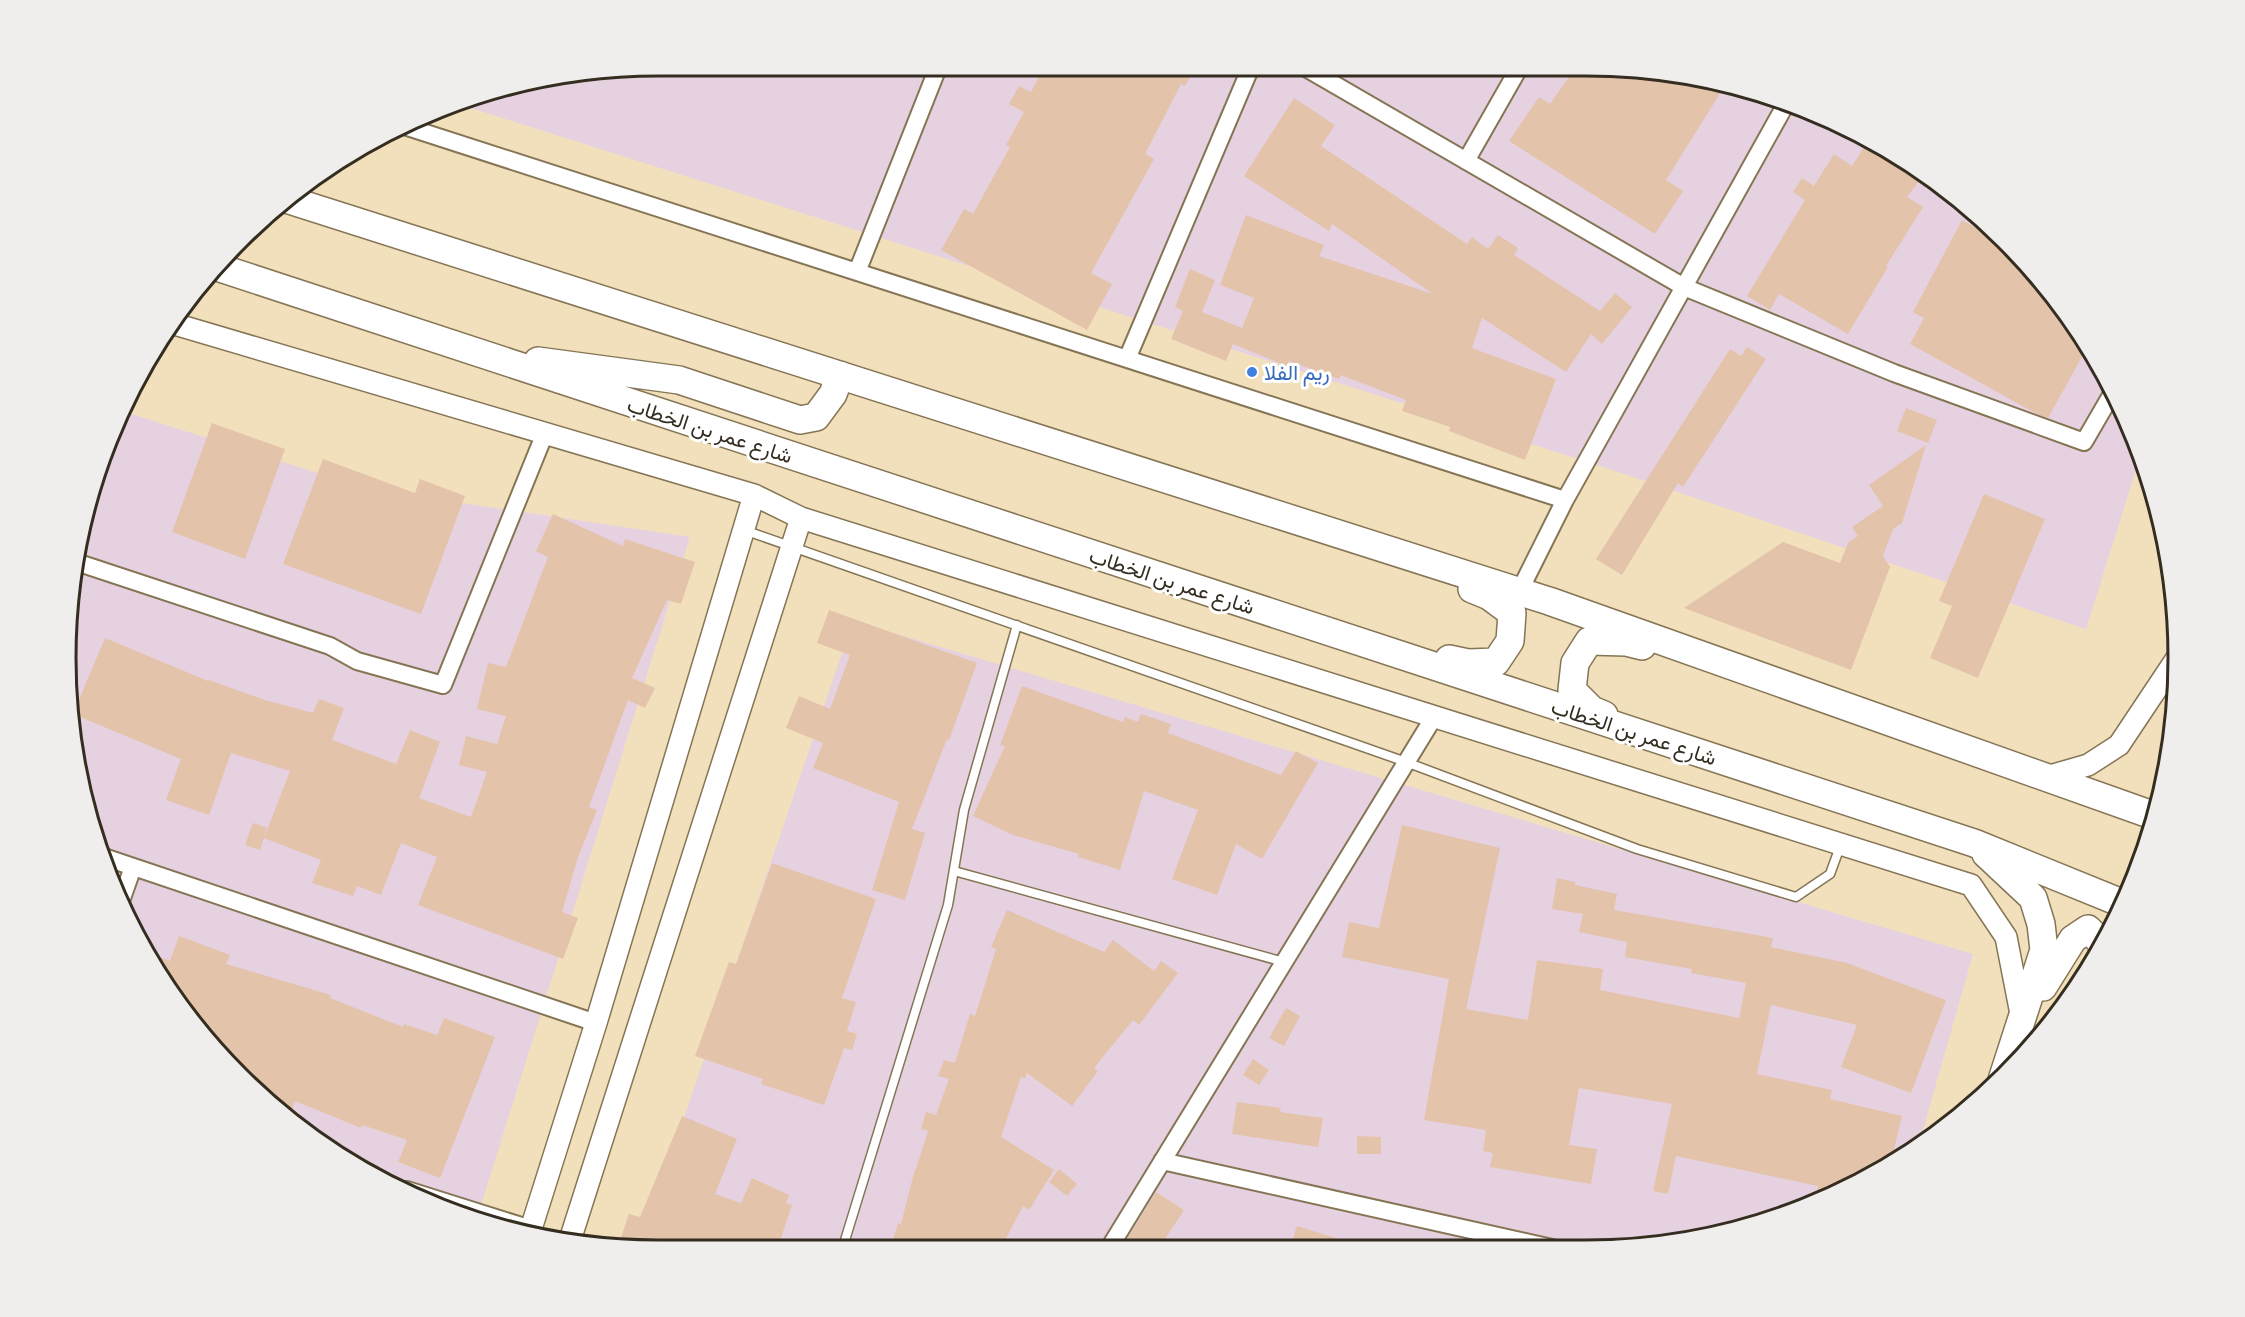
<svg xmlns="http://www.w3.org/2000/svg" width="2245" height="1317" viewBox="0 0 2245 1317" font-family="Cabin,Vazirmatn,sans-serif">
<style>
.industrial{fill:#e6d1e0}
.building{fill:#e4c3ab}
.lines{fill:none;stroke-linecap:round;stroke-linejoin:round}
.service-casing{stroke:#857555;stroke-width:11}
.minor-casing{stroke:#857555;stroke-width:20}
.tertiary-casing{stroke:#857555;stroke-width:24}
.primary-casing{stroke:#857555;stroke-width:30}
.service{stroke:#fff;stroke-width:8}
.minor{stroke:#fff;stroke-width:16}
.tertiary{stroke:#fff;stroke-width:21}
.primary{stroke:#fff;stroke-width:27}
.shop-dot{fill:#3f7fe0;stroke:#fff;stroke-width:2}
.labels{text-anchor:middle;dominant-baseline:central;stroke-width:6;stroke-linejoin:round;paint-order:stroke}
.shop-label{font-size:21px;fill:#366cbe;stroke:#fff;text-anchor:start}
.street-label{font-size:21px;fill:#342d20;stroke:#fff}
.rim{fill:none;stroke:#342d20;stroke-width:3}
</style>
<rect width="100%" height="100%" fill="#f2e0bd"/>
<path class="industrial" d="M1626 67 1777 97 1915 166 2005 239 2079 329 2134 431 2141 454 2086 629 1594 464 455 103 468 97 581 71Z
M122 411 368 489 690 537 476 1221 468 1219 330 1151 268 1104 189 1019 145 954 98 849 77 774 66 659 86 505Z
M853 621 1973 954 1919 1144 1883 1171 1777 1220 1626 1250H639Z"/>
<path class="building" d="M1576 67H1626L1724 87 1666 180 1683 191 1655 234 1509 141 1539 97 1550 104Z
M1043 69H1194L1185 86 1181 84 1145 154 1154 159 1091 273 1112 284 1087 330 941 250 964 209 973 214 1010 147 1006 145 1024 112 1009 104 1019 86 1031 92Z
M1294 98 1335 125 1321 146 1467 244 1472 237 1488 249 1498 235 1518 248 1514 255 1600 311 1615 293 1632 307 1602 344 1591 334 1566 372 1482 318 1472 348 1556 379 1525 460 1449 431 1450 427 1402 411 1406 400 1341 375 1339 379 1289 361 1287 366 1233 344 1226 361 1171 339 1183 311 1175 307 1190 269 1215 280 1202 312 1242 328 1254 298 1220 285 1246 215 1324 245 1319 256 1433 294 1332 224 1329 231 1244 176Z
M1864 147 1891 164 1894 160 1920 180 1907 197 1923 207 1886 266 1888 267 1848 334 1779 294 1770 310 1747 296 1805 200 1793 192 1802 178 1814 186 1834 154 1852 166Z
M1962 220 1978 229 1982 220 2005 239 2079 329 2088 346 2048 418 2037 414 1910 344 1924 318 1913 312Z
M1747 347 1766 359 1683 487 1678 483 1622 575 1596 559 1730 349 1741 356Z
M1906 408 1937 420 1928 443 1897 431Z
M212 423 285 449 245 559 172 532Z
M1926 445 1902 523 1893 529 1883 556 1890 567 1851 670 1684 608 1783 542 1840 563 1848 543 1858 536 1852 527 1883 506 1869 485Z
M323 459 415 493 420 479 465 496 421 614 283 564Z
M1984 494 2045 519 1978 678 1930 658 1952 606 1939 601Z
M553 514 623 546 625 539 695 562 681 604 667 600 632 678 655 688 645 708 628 700 589 807 597 810 578 857 562 912 578 918 563 959 418 905 437 857 401 843 381 895 357 886 353 896 312 883 321 860 264 838 290 771 231 753 209 815 166 800 181 759 73 714 105 638 208 681 209 680 265 700 313 713 319 699 344 708 332 740 396 764 410 730 440 742 419 798 471 817 487 772 459 765 466 736 497 744 506 716 477 709 488 663 506 667 548 557 536 551Z
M829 610 977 663 949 740 947 739 912 829 925 833 905 900 872 890 899 802 813 768 823 743 786 728 799 696 830 709 850 655 817 643Z
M1022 686 1123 722 1125 717 1138 722 1141 714 1171 724 1168 733 1281 775 1296 751 1318 763 1262 859 1236 844 1217 895 1172 879 1198 810 1144 791 1120 870 1078 857 1079 854 1013 835 973 816 1005 746 1000 745Z
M253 823 267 828 260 850 245 845Z
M1402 825 1500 848 1466 1009 1528 1020 1537 960 1603 969 1600 990 1739 1018 1746 983 1691 973 1692 969 1625 957 1627 942 1579 932 1583 914 1552 909 1557 878 1575 882V885L1617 894 1614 910 1773 938 1771 947 1847 963 1946 1000 1911 1093 1841 1067 1857 1025 1771 1005 1757 1074 1832 1090 1830 1099 1902 1116 1890 1166 1883 1171 1814 1203 1818 1186 1676 1156 1668 1194 1653 1191 1672 1104 1579 1088 1569 1145 1597 1149 1591 1184 1490 1167 1493 1153 1483 1151 1486 1130 1424 1120 1449 979 1342 957 1349 922 1379 928Z
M772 863 876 899 842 998 856 1002 847 1031 857 1034 852 1050 844 1048 824 1105 761 1084 763 1079 695 1056 729 962 736 964Z
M1007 910 1104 952 1113 940 1154 971 1161 961 1178 973 1139 1025 1133 1020 1094 1068 1098 1071 1072 1106 1027 1073 1025 1078 1021 1077 1001 1137 1054 1170 1029 1210 1023 1206 1000 1250H890L898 1223 901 1224 915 1169H916L928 1131 921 1129 926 1112 936 1115 949 1079 938 1076 944 1060 955 1063 970 1014 975 1016 996 949 991 947Z
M179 936 230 955 226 964 331 995 330 998 403 1027 404 1024 437 1035 444 1018 495 1037 440 1178 398 1162 407 1140 362 1125 361 1128 295 1101 289 1120 268 1104 189 1019 145 954 144 951 170 961Z
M1286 1008 1300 1016 1284 1046 1269 1038Z
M1253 1059 1269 1070 1259 1085 1243 1075Z
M1237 1102 1281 1108 1280 1112 1323 1118 1318 1147 1232 1134Z
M682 1116 737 1139 715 1194 741 1203 752 1178 789 1195 786 1203 792 1205 777 1250 617 1249 629 1214 640 1217Z
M1357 1136 1381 1137V1154H1357Z
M1059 1169 1077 1184 1067 1196 1049 1182Z
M1156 1192 1184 1210 1158 1250H1120Z
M1297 1226 1361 1246V1250H1289Z"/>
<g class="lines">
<g class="service-casing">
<path id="service" d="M744 530 1406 762 1637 849 1796 897 1830 874 1841 844
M954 871 1284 962
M842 1250 948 905 964 810 1017 625"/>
</g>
<g class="minor-casing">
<path id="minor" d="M1306 68 1684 287 1894 373 2084 442 2113 392
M401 125 857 272 937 70
M1466 161 1519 68
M857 272 1565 500
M1127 359 1250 69
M79 563 330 646 357 661 443 685 545 433
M1519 592 1565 500 1787 102
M101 856 596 1023
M121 901 133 867
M1162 1161 1561 1250
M407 1190 531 1229
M1108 1250 1434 717"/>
</g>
<g class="tertiary-casing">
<path id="tertiary" d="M171 323 754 495 801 518 1971 885 2006 937 2022 1019
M2043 778 2088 765 2119 745 2179 655
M530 1232 596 1023 754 495
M570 1240 801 518"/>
</g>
<g class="primary-casing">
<path id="primary" d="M286 199 1549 601 2155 816
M217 267 1974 843 2124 904
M538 361 679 380 800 420 816 417 833 394 840 375
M1449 659 1468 663 1496 662 1510 641 1512 613 1489 596 1472 589
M1604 715 1592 710 1572 690 1575 663 1589 641 1626 642 1642 646
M1986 854 2033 898 2041 924 2044 950 2002 1080
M2043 987 2073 939 2088 929 2103 944"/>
</g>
<use href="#service" class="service"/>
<use href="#minor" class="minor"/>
<use href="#tertiary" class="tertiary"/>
<use href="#primary" class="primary"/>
</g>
<circle class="shop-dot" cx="1252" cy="372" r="6"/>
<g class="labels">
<g class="shop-label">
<text x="1264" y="372">ريم الفلا</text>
</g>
<g class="street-label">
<text transform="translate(710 430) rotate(18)">شارع عمر بن الخطاب</text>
<text transform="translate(1172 581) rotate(18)">شارع عمر بن الخطاب</text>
<text transform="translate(1634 732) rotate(18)">شارع عمر بن الخطاب</text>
</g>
</g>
<path d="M0 0H2245V1317H0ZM658 76H1586A582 582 0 0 1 2168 658V658A582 582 0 0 1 1586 1240H658A582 582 0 0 1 76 658V658A582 582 0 0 1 658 76Z" fill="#efeeed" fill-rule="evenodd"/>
<path class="rim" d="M658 76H1586A582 582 0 0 1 2168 658V658A582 582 0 0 1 1586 1240H658A582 582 0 0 1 76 658V658A582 582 0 0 1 658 76Z"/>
</svg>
